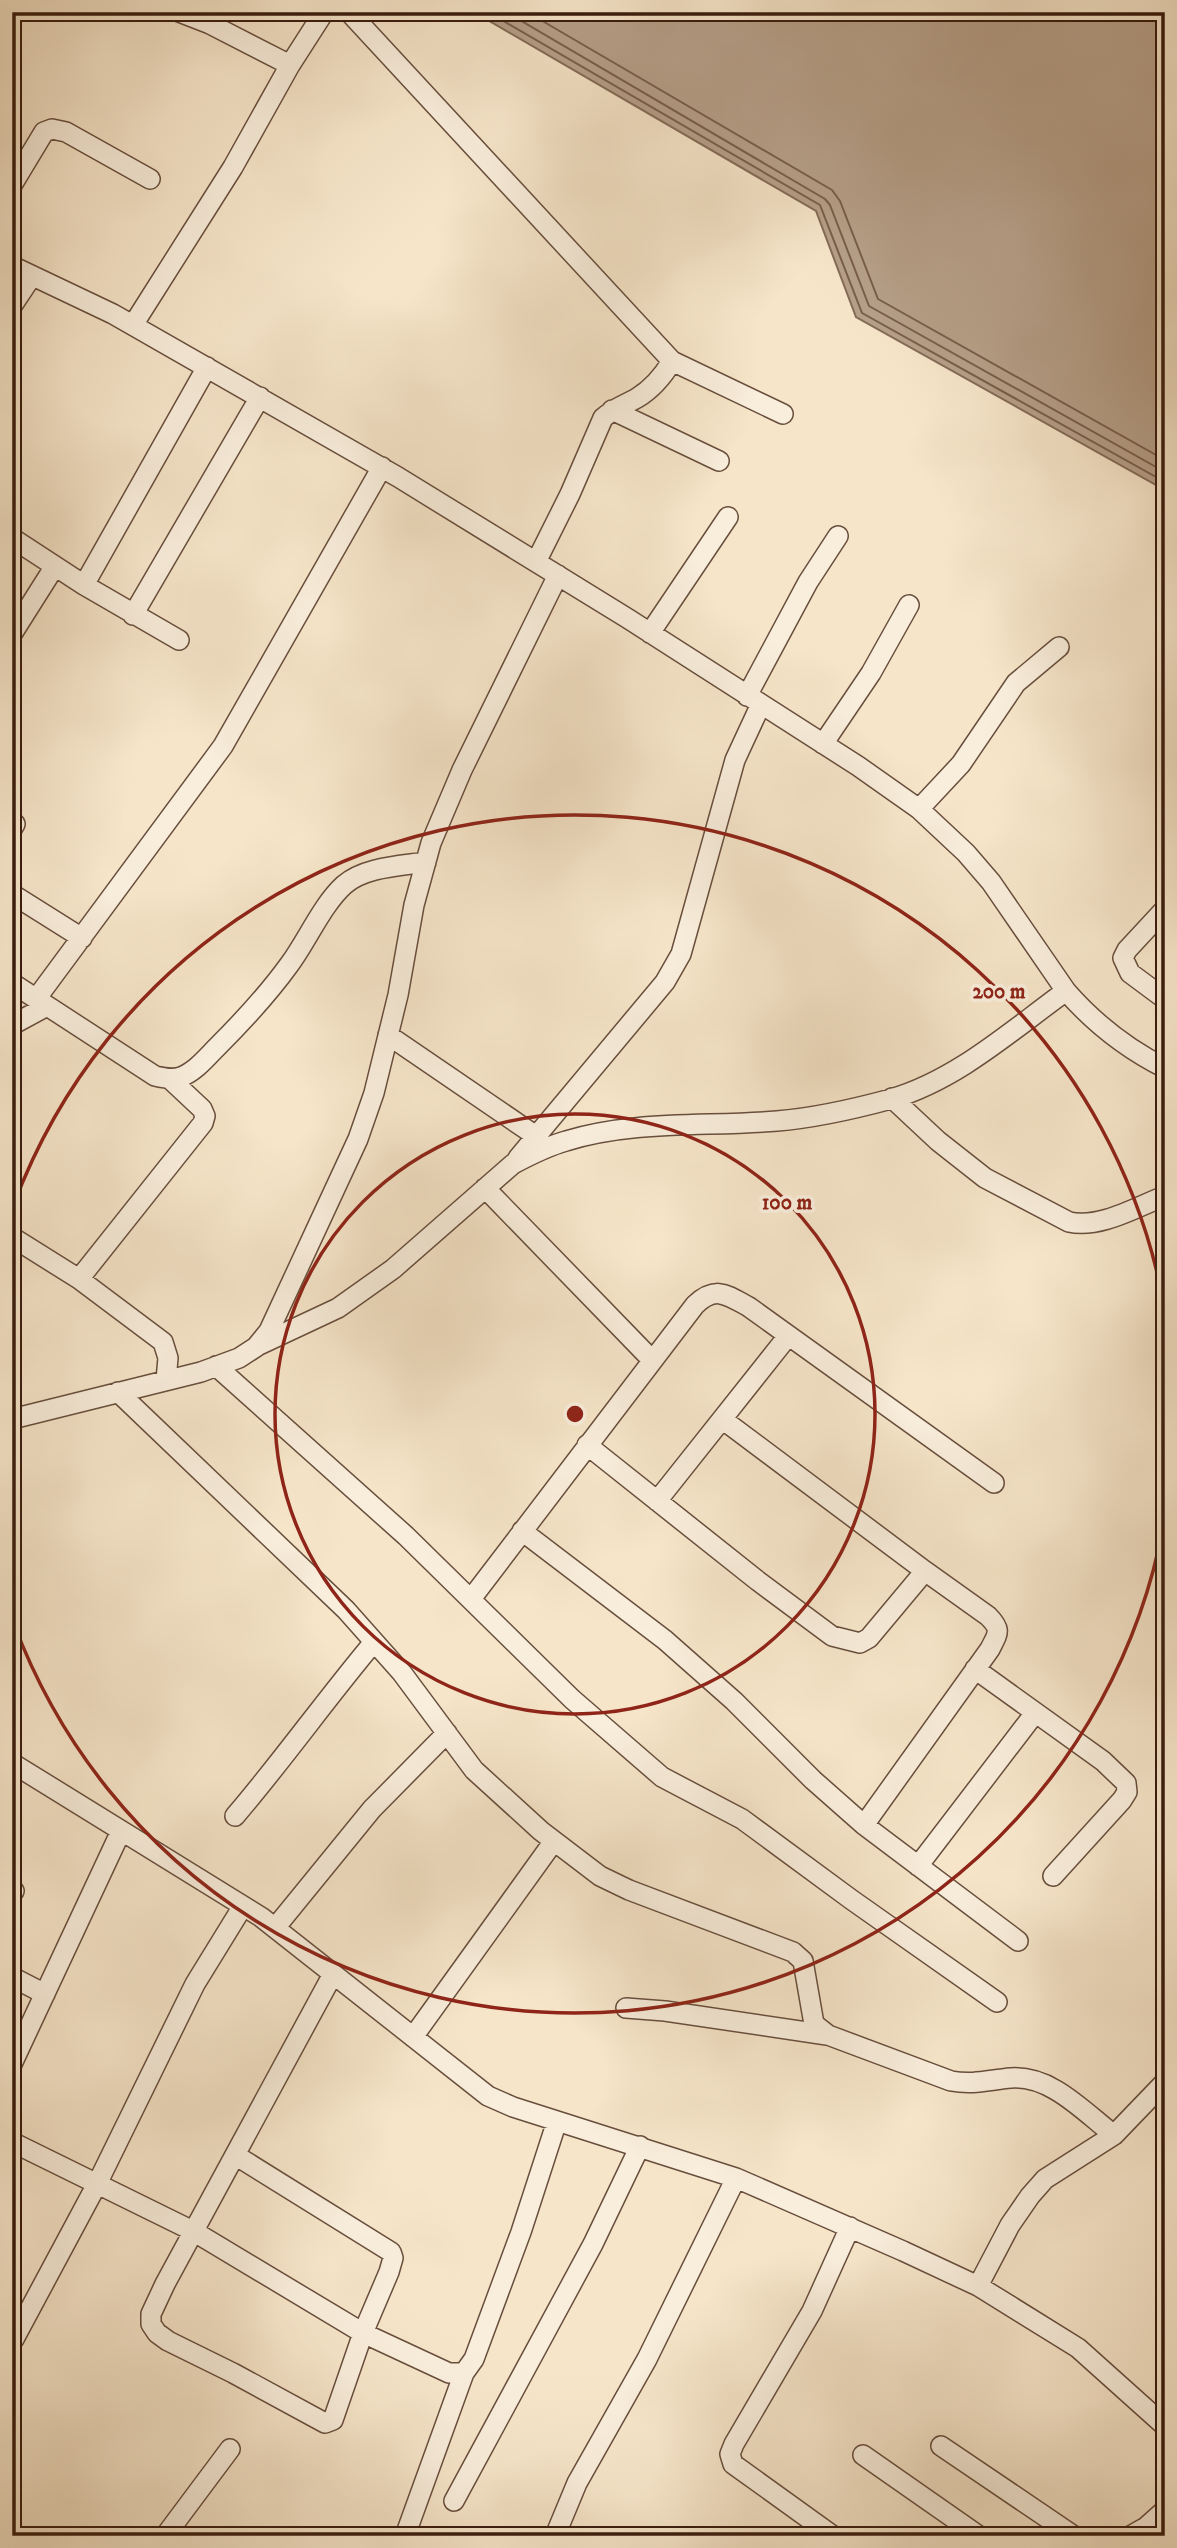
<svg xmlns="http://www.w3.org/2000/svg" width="1177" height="2548" viewBox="0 0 1177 2548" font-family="'IM FELL DW Pica',serif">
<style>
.water{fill:#b6a089;stroke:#846b58;stroke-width:2}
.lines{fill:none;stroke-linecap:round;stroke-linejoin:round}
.shore{stroke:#785e4c;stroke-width:2}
.minor-casing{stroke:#684e3d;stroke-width:22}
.minor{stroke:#f9eedc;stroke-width:19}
.ring{fill:none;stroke:#8f2418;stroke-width:3.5}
.centre{fill:#8f2418;stroke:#f9eedc;stroke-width:3.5}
.ring-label{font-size:21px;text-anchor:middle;font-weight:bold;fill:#8f2418;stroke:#f9eedc;stroke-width:7;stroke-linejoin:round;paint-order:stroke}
</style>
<rect width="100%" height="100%" fill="#f6e5c9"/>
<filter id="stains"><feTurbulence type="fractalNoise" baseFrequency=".00286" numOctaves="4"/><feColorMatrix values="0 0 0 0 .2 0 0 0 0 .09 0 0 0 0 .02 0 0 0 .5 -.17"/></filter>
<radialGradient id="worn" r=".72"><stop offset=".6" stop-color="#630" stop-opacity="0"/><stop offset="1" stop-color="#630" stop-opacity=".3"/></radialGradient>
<path class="water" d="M471 12H1165V490L856 317 816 211 484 18Z"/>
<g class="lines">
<path class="shore" d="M488 12 820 205 862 313 1165 482
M506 12 825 199 830 205 869 306 1165 472
M527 12 832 190 840 201 878 299 1165 460"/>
<g class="minor-casing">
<path id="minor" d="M179 12 210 24 290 65
M349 12 672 361 783 414
M12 185 44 132 52 129 66 132 150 179
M12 266 113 314 398 477 627 618 858 766 919 809 966 853 991 882 1066 991C1094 1023 1127 1049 1165 1068
M12 306 32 276
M133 325 233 167 290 65 324 12
M612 410 719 461
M12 538 84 585 179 640
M536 562 570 494 603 418C614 408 625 405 637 398 652 389 663 376 672 361
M84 585 207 367
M133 615 260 397
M650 633 728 517
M12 634 55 566
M747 696 808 582 838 536
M823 744 871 673 909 605
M919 809 961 764 1016 683 1059 647
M12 829 15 824
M12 894 82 938
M1165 909 1127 950 1123 958 1130 973 1165 999
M12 983 155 1076C164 1078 172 1080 181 1077 196 1071 207 1057 218 1046 243 1021 268 994 289 965 307 941 322 905 344 885 364 867 400 866 426 862
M36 999 223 746 382 467
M12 1025 47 1006
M388 1035 536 1136
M892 1098 938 1141 985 1178 1069 1222C1100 1229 1136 1207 1165 1196
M518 1158 665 982 681 954 735 760 761 704
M485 1188 652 1360
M12 1237 79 1279 163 1342 168 1358 166 1380
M79 1279 203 1123 205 1116 202 1109 170 1079
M257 1346 338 1308 393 1269 513 1164C530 1155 548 1146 566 1141 634 1120 707 1127 777 1121 815 1118 854 1109 891 1099 957 1080 1012 1030 1066 991
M216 1366 406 1536 572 1699 662 1777 742 1819 852 1900 997 2002
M118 1392 346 1610 402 1673 474 1770 541 1831 600 1876 629 1890 793 1952 803 1961 814 2024 828 2035 951 2081C974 2085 988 2080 1011 2078 1051 2075 1084 2112 1114 2135
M12 1419 201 1372 239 1358 256 1347 269 1331 358 1139 374 1093 398 995 414 905 431 843 462 770 558 575
M722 1419 925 1571 988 1616C1002 1630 998 1633 990 1649L864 1825
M587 1445 758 1581 832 1636 860 1643 869 1638 925 1571
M657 1501 788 1336
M522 1531 665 1640 734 1701 813 1780 864 1825 1018 1941
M471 1599 695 1305C716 1285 727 1295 749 1307L994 1483
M975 1669 1103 1761 1126 1783 1127 1792 1122 1800 1053 1876
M12 1763 261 1917 488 2096 513 2107 736 2178 903 2251 978 2286 1078 2348 1165 2426
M235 1816C283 1760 326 1699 374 1642
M918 1866 1035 1713
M12 1890 14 1891
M275 1928 372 1809 447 1733
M12 1977 45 1994
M626 2008 665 2011 827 2035
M413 2037 554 1841
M12 2064 121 1831
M12 2142 193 2231 363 2333 449 2373H464L474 2359 521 2232 557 2121
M235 2155 391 2252 393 2258 389 2272 363 2333 333 2420 325 2423 233 2373 168 2341 157 2333 151 2324V2314L165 2284 333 1974
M978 2286 1010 2225 1030 2196 1045 2179 1114 2135 1165 2082
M14 2339 97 2184 195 1984 243 1906
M941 2446 1074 2536
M863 2455 979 2536
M454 2501 593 2244 640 2146
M165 2536 230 2449
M405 2536 464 2373
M555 2536 577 2483 647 2359 736 2178
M833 2536 733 2464 730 2454 734 2444 812 2311 850 2227
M1130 2536 1146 2527 1165 2510"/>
</g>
<use href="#minor" class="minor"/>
</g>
<g class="ring">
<circle cx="575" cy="1414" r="300"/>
<path d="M1164 1523A599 599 0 0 1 14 1624M14 1204A599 599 0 0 1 1164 1305"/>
</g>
<circle cx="575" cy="1414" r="10" class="centre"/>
<g class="ring-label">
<text x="999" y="998">200 m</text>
<text x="787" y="1209">100 m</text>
</g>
<rect width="1177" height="2548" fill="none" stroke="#f6e5c9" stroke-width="42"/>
<rect x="14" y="14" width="1149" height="2520" fill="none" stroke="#391b0e" stroke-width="3.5"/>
<rect x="21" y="21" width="1135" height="2506" fill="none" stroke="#391b0e" stroke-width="2"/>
<rect width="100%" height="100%" filter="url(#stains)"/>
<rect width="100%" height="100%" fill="url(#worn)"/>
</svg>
